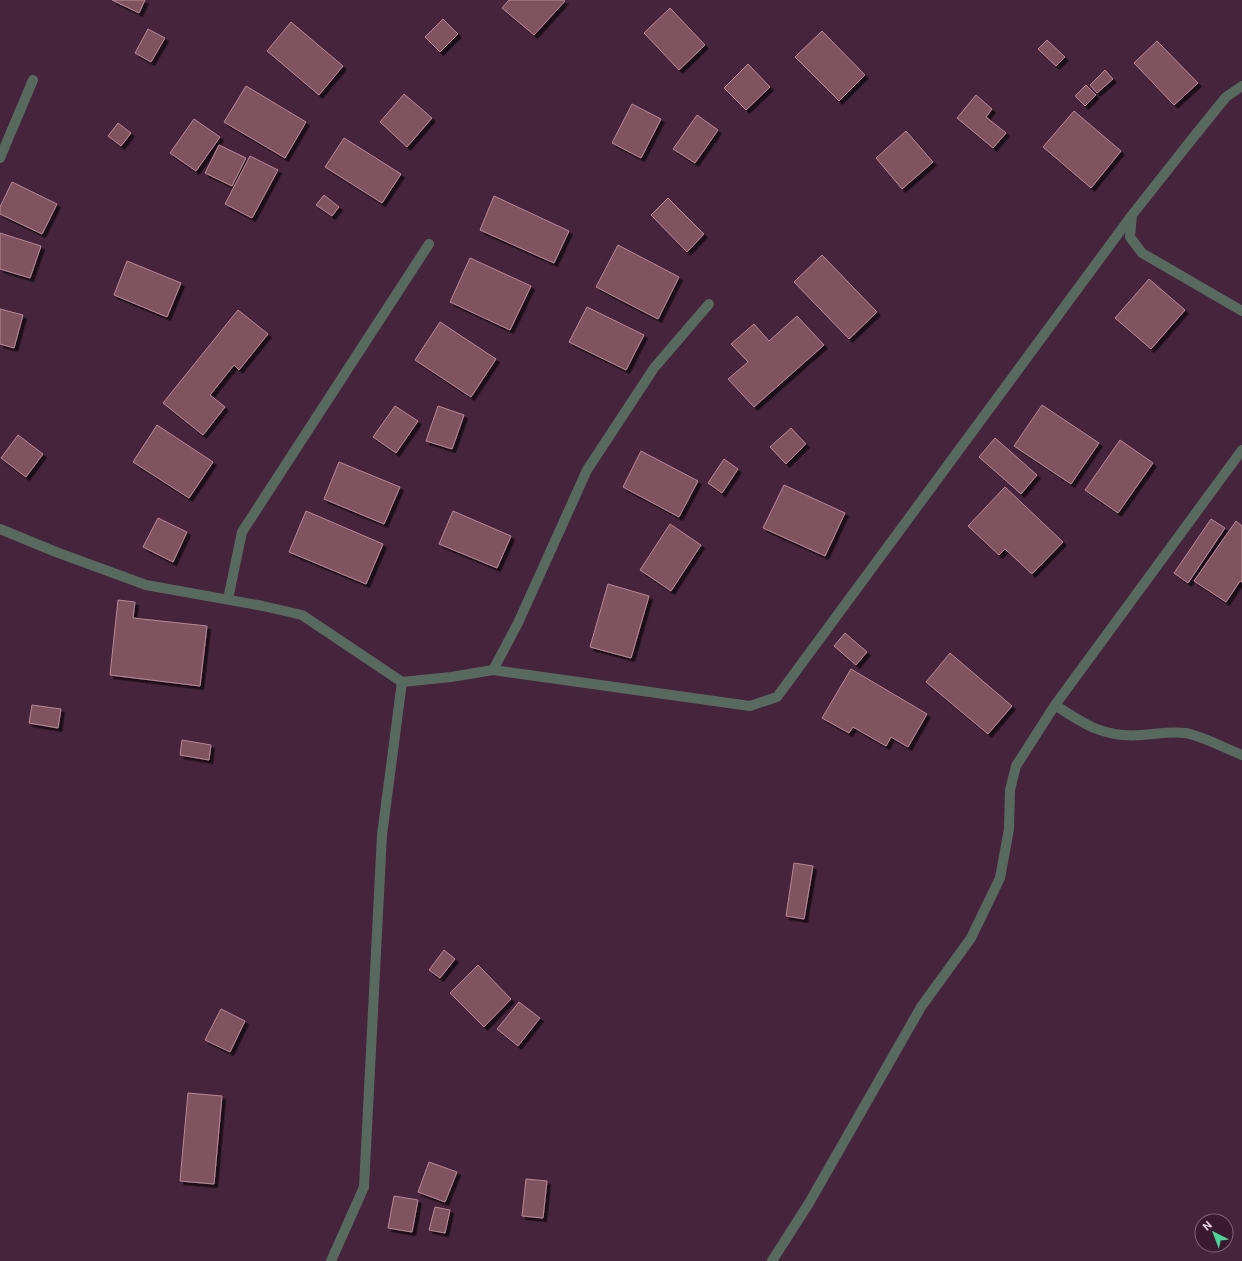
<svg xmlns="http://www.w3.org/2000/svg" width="1242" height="1261" font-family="Roboto,sans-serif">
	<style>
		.building { fill: #7f535f; stroke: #b98996; filter: url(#shadow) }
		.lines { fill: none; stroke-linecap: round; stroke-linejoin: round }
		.minor { stroke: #586a60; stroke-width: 10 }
	</style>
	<defs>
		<filter id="shadow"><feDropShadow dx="3.5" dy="3.5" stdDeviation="0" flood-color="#0009"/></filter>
	</defs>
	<rect width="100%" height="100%" fill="#46243b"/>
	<path class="building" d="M112,0H145L139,13Z
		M509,0H563L565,1L534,35L502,8Z
		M670,8L705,45L679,70L644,33Z
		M443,19L458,34L440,52L425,37Z
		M291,22L343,66L319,95L267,51Z
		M148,29L165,38L151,62L135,53Z
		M822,31L865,75L839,101L795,57Z
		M1047,40L1065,57L1056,66L1038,49Z
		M1157,41L1198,83L1174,105L1134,63Z
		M748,64L770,87L746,110L724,88Z
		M1105,70L1113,79L1097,93L1090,85Z
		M1086,85L1096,95L1085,106L1075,96Z
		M246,86L306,122L285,158L224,122Z
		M404,94L432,118L407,147L380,122Z
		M976,95L992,109L986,117L1006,133L993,148L957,118Z
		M632,104L661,119L641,158L612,143Z
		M1074,111L1121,151L1091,188L1043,147Z
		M697,115L718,130L695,163L673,149Z
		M194,119L220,137L196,171L170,153Z
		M118,123L131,133L121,146L108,136Z
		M906,131L933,162L902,189L876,158Z
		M344,138L401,174L382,203L325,167Z
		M219,145L246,158L232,186L205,173Z
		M250,156L278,170L252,218L225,204Z
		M12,182L57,204L42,234L0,214V207Z
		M324,195L339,207L332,216L316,205Z
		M494,196L569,231L554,263L480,230Z
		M668,198L704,234L687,252L651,215Z
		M0,233L41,246L30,278L0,269Z
		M618,245L679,277L658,319L596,287Z
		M822,255L877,312L849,339L794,282Z
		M470,258L531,286L510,330L450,302Z
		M127,261L181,283L167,317L114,295Z
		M1149,279L1185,310L1151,349L1115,318Z
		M587,307L644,335L626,370L569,342Z
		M0,309L23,315L14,348L0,344Z
		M238,310L268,334L239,370L234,365L210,395L225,407L203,435L163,403Z
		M797,316L824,345L754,407L728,379L748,362L731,344L754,324L769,341Z
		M440,322L496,359L471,397L415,360Z
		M1042,405L1099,443L1071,484L1014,446Z
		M395,406L418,421L396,453L373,437Z
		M438,406L464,415L452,449L426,441Z
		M157,425L213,462L189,498L133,462Z
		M791,428L806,444L786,464L770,447Z
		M18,435L43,454L26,477L1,458Z
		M995,438L1037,475L1021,494L979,457Z
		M1120,440L1153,463L1118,513L1085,490Z
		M641,451L698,481L679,517L623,487Z
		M724,459L738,469L722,493L708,483Z
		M339,462L400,487L384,524L324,499Z
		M784,485L845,513L825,556L763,528Z
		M1005,487L1063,542L1032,574L1005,549L999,555L968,526Z
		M306,511L383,544L366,584L289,552Z
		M453,511L511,536L497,568L439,544Z
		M158,518L187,532L173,562L143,547Z
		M1211,519L1225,528L1188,583L1174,573Z
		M1236,521L1242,526V582L1240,581L1226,602L1194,581Z
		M670,524L701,545L671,591L640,570Z
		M608,584L649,596L631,658L590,647Z
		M118,600L135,602L133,618L207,626L200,686L110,675Z
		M845,633L867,652L856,665L834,646Z
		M950,653L1012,706L988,734L926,682Z
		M851,669L927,714L908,747L891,737L886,746L853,727L849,733L822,718Z
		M32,705L61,709L58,728L29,723Z
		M182,740L211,745L209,760L180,755Z
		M794,863L813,866L804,919L786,916Z
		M444,950L455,959L440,978L429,970Z
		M478,965L511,999L484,1027L450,993Z
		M519,1002L540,1018L518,1046L497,1029Z
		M221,1009L245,1021L230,1052L205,1040Z
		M188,1093L222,1096L214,1184L180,1181Z
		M429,1162L457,1172L445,1202L418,1192Z
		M526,1179L547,1181L543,1218L522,1216Z
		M394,1196L418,1200L412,1232L388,1228Z
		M435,1207L450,1210L445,1233L429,1230Z"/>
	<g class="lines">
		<path class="minor" d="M1242,86L1226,97L1196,134L1132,215L1130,237L1142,253L1242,311
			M0,158L33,80
			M0,529L56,552L146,585L263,606L302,615L402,682L451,677L493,670L750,706L777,697L1132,215
			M228,599L242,532L429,244
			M493,670L518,623L587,470L654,368L709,304
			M1055,705C1085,725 1105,738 1142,735C1157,734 1170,731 1185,733C1200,735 1227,749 1242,755
			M331,1261L364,1187L382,835L402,682
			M772,1261L809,1203L921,1007L971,938L1000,878L1009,829L1010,790L1016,766L1055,705L1242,450"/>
	</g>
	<g transform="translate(1214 1233) rotate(318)"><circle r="19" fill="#3b1a30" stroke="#806376"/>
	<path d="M0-3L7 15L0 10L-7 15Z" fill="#4ed399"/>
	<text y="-6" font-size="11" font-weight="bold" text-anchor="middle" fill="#e8d1df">N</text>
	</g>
</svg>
